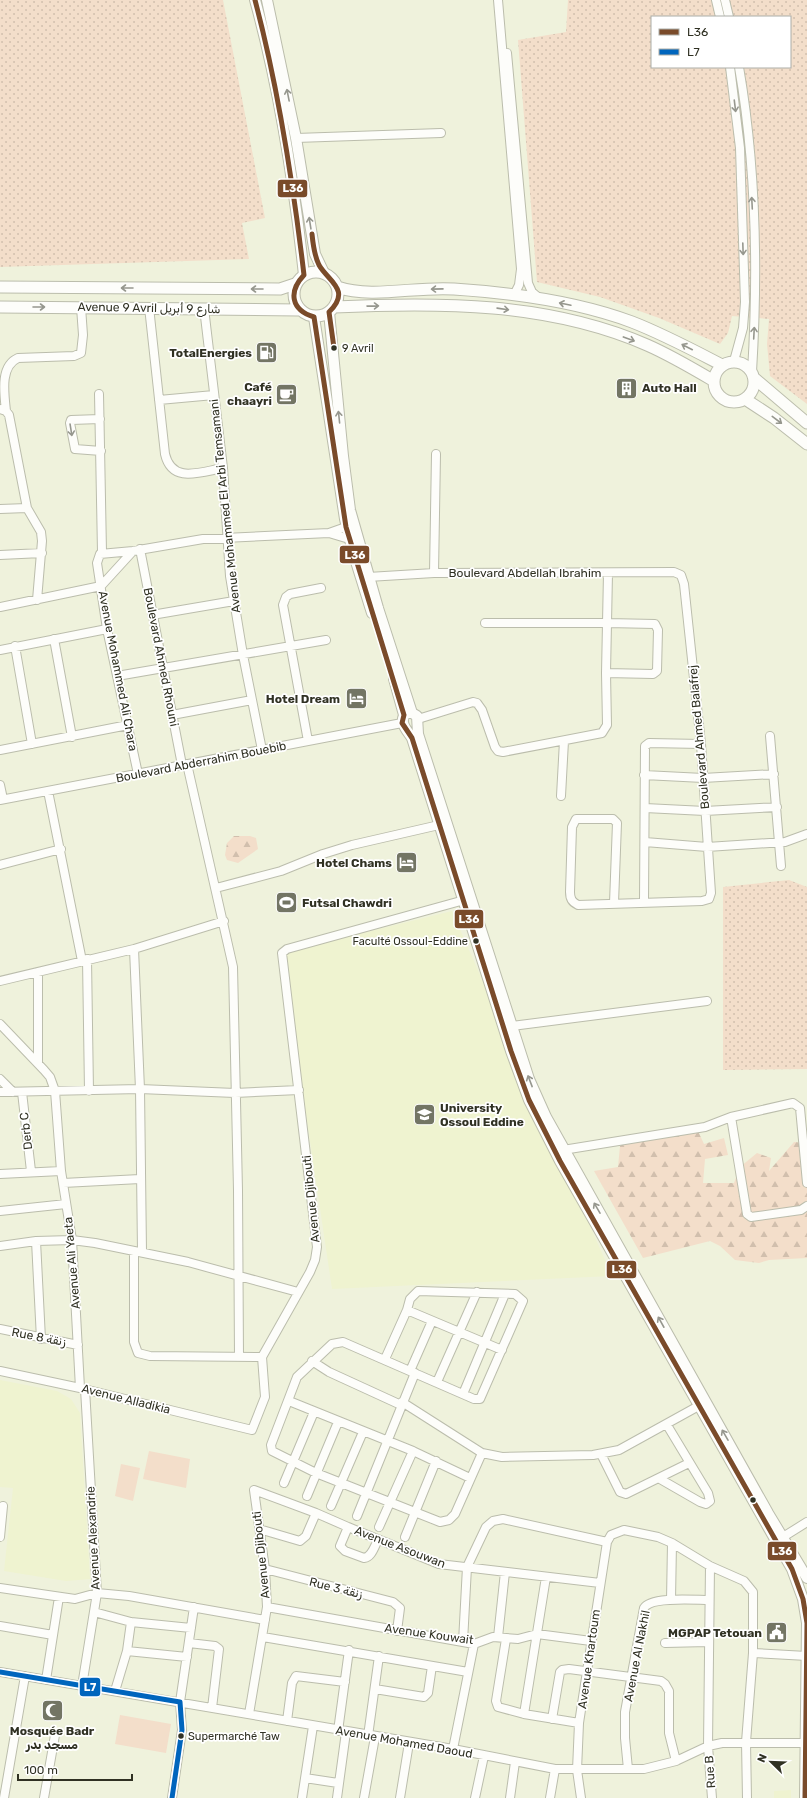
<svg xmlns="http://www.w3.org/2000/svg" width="807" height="1798" font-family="Rubik,'Noto Naskh Arabic',sans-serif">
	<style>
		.built { fill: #eff3d0 }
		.grass { fill: url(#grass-dots); fill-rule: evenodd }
		.forest { fill: url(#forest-firs) }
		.park { fill: #f3deca }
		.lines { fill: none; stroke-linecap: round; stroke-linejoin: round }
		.minor-casing { stroke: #bbbdac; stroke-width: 10 }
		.major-casing { stroke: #bbbdac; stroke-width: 12 }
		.highway-casing { stroke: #bbbdac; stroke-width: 13 }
		.minor { stroke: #fdfdfa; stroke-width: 8 }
		.major { stroke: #fdfdfa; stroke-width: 10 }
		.highway { stroke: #fdfdfa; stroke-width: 11 }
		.bus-1-casing { stroke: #fff; stroke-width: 8 }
		.bus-2-casing { stroke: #fff; stroke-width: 8 }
		.bus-1 { stroke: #7a4b2a; stroke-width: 5 }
		.bus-2 { stroke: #0065bd; stroke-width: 5 }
		.oneway { stroke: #96978e }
		.bus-dot { fill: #303123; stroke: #fff; stroke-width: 1.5 }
		.labels { text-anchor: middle; stroke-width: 3.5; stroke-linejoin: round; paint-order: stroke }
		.bus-label { font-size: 11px; fill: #303123; stroke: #fff; text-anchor: start }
		.street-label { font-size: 12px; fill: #303123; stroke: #fff }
		.poi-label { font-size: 12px; font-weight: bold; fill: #303123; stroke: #fff; text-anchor: end }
		.line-badge { stroke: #fff; stroke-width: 1.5 }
		.badge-label { font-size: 11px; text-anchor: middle; font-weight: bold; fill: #fff }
	</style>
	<defs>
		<pattern id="grass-dots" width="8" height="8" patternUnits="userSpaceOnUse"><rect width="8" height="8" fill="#f3deca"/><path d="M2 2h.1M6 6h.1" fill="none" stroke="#d1bfad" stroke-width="1.8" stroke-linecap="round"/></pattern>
		<pattern id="forest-firs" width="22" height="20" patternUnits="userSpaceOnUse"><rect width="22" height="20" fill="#f3deca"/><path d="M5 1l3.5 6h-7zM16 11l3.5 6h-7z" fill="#d1bfad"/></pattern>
	</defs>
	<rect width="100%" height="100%" fill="#eff2dc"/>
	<path class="built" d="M452,911L612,1276L332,1289L282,953Z
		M0,1380L57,1391L71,1399L80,1413L90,1579L66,1581L4,1571L13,1488L0,1487Z
		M791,1790V1798H774V1791Z"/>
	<path class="grass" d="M0,0H223L265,218L242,223L249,259L0,267Z
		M568,0H807V404L770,376L767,344L769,319L732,316L728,333L720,344L659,318L600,297L537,282L518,40L566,32ZM652,17H790V67H652Z
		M789,880L807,887V1069L723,1070V887Z"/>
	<path class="forest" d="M234,836H250L256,838L258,849L238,863L227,860L225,855L227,843Z
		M697,1129L704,1144L724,1138L728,1155L705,1159L703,1183H734L740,1167L757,1153L771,1158L769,1171L794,1142L807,1143V1258L769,1260L759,1263L735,1260L720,1246L710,1241L643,1258L594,1171L618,1167L620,1146L631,1139Z"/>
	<path class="park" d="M149,1451L190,1459L186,1488L143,1479Z
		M121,1464L140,1468L133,1501L115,1496Z
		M120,1715L171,1724L166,1753L115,1744Z"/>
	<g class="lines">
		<defs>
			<path id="minor" d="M498,0L521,269L519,285L514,295
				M716,0L720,17
				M725,0L729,17
				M507,53L528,283L532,292L539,298
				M730,67L740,148L745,302L743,328L734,361
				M739,67C756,165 758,273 752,372
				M296,138L441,133
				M149,307L165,454C172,484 200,472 223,468
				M204,308L223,468L230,576L243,655L262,750
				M99,394L102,552
				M159,400L214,395
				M0,409L6,411L9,415L27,508L41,532L42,541L37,600
				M6,411C4,392 0,366 18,358L74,356L81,353L83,335L81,307
				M100,419L71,420L70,423L75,449L101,451
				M0,509L27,508
				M329,533L349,539
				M140,549L182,765
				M0,555L42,553
				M434,573L436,454
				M368,577L434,573L674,572L681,575L684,584L701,744L711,893L709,899L702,901L578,905C572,902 570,899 570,892L572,827L576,819H613L617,823L614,903
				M0,607L101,586L133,551
				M152,615L234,601
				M485,623H607L655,624L658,630L657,671L653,674L606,673
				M54,639L72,737
				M15,646L32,744
				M0,650L107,629
				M117,676L326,640
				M172,715L252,700
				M418,719L473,702L477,703L482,710L495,747L498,751L503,752L602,733L607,725L606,673L608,573
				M770,736L781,866
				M308,741L283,605L286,597L290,594L321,588
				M0,750L128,725
				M187,764L233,967L238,1190L239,1357
				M138,774L107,629L97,563L100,554L133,551L203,539L329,533L346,527
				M644,775L703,778L774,774
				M0,785L3,799
				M48,791L82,961
				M561,796L564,741
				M0,800L402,723
				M645,808L705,811L777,807
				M645,842L707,847L785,842L807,834
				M0,865L61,849
				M216,888L281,871L323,854L352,845L439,825
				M644,903L645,746L649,743L701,744
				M134,949L140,1089L142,1252
				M87,959L89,1091
				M38,972V1063
				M0,981L134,949L224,921
				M0,1024L44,1070L50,1077L55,1091L61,1171L72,1240L80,1388
				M512,1026L707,1001
				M0,1079L13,1092
				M0,1092L140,1089L235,1093L299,1090
				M22,1092L31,1171
				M731,1117L747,1214L751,1217L801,1210L807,1206
				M563,1150L705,1127L731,1117L793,1103L800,1108L807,1183
				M0,1174L61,1171
				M63,1183L140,1179
				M0,1211L66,1204
				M36,1241L41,1339
				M0,1246L36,1241L72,1240L95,1243L188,1262L298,1292
				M134,1251V1342L138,1353L150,1356L262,1357
				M407,1310L502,1350
				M0,1329L78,1345
				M385,1359L407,1310L410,1299L418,1291L515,1294L523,1301L480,1399H474L343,1342L332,1344L297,1377L271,1445L272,1451L316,1473L440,1522L449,1520L455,1514L482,1453
				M312,1361L329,1372L401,1405
				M0,1371L80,1388L252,1430L265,1397L262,1357L310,1272L315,1260L317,1247L282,953L287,949L468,899
				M410,1371L432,1321
				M437,1382L477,1292
				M463,1394L505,1294
				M289,1401L413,1451L470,1478
				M402,1402L482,1453L502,1457L593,1455L619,1450L704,1403
				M601,1454L620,1492L626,1494L689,1463
				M660,1479L700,1502L706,1504L710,1501L708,1493L667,1425
				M284,1483L314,1412
				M307,1496L338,1422
				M331,1506L363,1432
				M357,1516L415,1373
				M348,1527L340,1546L345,1551L364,1558C372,1557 374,1547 378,1540
				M379,1527L413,1451
				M259,1529L300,1541L306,1536L316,1513
				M0,1537L3,1506
				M405,1537L436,1461
				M783,1537L807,1522
				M710,1566L708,1746L712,1798
				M265,1569L393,1602L400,1608L397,1631
				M0,1588L75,1599L97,1593L129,1596L265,1620
				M671,1600L672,1543
				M267,1607L474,1644L493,1637L518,1639L537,1634L591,1641
				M94,1612L131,1622L191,1628
				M0,1626L53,1635
				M263,1637L468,1672
				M498,1637L505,1572
				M506,1639L496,1701L498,1707L524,1714L579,1723
				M463,1642L467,1567L486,1527L493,1521L503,1519L607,1542
				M189,1643L215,1646L219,1649L212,1708
				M665,1643L708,1642
				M127,1651L187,1657
				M753,1653L807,1656
				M0,1672L453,1749L555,1769H644L676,1761L708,1746L722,1743H807
				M46,1680L59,1597
				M82,1686L97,1593L85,1389
				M375,1689L424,1697L428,1693L432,1666
				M115,1691L127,1651L131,1622
				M249,1714L267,1607L265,1569L254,1490L316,1513L348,1527L439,1564L600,1583
				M524,1714L546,1577
				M552,1719L560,1672L562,1670L569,1669L661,1681L665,1684L669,1691V1733L676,1761
				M287,1721L292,1683L296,1676L345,1682
				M338,1731L349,1650
				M368,1736L379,1656
				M453,1749L474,1644
				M628,1769L625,1738V1712L644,1608C651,1596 695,1600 709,1600
				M305,1778L338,1783
				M4,1798L25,1676
				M44,1798L55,1735
				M172,1798L182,1730L180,1702L194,1607
				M302,1798L313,1726
				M337,1798L346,1732
				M364,1798L375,1737
				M400,1798L409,1743
				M475,1798L484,1756
				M510,1798L515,1762
				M550,1798L555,1769
				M581,1798L577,1770L579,1723L607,1542L611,1535L624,1530L658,1537L672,1543L710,1566L744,1581L753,1592V1653L746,1742L747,1798"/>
			<path id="major" d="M255,0C280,90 294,183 304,275
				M267,0L296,138L315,254L324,273
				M329,312L343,456L350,510L378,608L412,713
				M314,317L345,519L353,552L372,613
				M394,679L404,715
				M805,1798L807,1623L803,1599L792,1569L560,1161L529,1100L511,1051L412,738C407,730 398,722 406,713H412L417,716L418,734L529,1079L546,1117L768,1513L807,1578"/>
			<path id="highway" d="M294 294a22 22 0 1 1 44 0a22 22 0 1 1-44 0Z
				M0,287L280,289L295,284
				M337,287C373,299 416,286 454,289C514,293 576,301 632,322C663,334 693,350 722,365
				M0,307L299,310
				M334,307C439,302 549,302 647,345C670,355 692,368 714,381
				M714 382a20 20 0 1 1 40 0a20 20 0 1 1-40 0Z
				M754,378L807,423
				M745,399L774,418L807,444"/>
		</defs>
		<use href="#minor" class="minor-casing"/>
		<use href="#major" class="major-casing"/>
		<use href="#highway" class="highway-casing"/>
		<use href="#minor" class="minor"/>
		<use href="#major" class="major"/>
		<use href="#highway" class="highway"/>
		<defs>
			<path id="bus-1" d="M255,0C279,91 293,182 304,275C288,292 291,310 314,317L346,527L404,715L402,723L412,738L511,1051L529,1100L560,1161L792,1569L803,1599L807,1623L805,1798
				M312,234C313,244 314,255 319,265C328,281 352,290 329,312L334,348"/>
			<path id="bus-2" d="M0,1672L180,1702
				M172,1798L182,1730L180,1702"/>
		</defs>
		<use href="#bus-1" class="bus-1-casing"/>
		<use href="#bus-2" class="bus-2-casing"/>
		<use href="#bus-1" class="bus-1"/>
		<use href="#bus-2" class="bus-2"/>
	</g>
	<defs><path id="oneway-shaft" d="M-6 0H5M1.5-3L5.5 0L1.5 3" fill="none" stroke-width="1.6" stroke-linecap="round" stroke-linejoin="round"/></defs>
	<g class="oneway">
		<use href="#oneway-shaft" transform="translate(288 95) rotate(-101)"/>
		<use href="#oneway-shaft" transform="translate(735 106) rotate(83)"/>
		<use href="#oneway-shaft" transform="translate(752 203) rotate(-93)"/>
		<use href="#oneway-shaft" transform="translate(310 223) rotate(-99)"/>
		<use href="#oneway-shaft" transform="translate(743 249) rotate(88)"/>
		<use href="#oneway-shaft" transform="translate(127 288) rotate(-180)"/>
		<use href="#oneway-shaft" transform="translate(257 289) rotate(-180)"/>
		<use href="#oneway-shaft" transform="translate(437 289) rotate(179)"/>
		<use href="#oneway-shaft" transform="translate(565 304) rotate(-168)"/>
		<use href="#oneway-shaft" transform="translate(373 306) rotate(-1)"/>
		<use href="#oneway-shaft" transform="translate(39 307)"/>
		<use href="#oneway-shaft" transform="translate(503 309) rotate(8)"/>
		<use href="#oneway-shaft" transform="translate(754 333) rotate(-87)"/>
		<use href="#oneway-shaft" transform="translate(629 339) rotate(20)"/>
		<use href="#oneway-shaft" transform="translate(687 347) rotate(-153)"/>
		<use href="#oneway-shaft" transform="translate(339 417) rotate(-96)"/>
		<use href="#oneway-shaft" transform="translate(777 420) rotate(37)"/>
		<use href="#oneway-shaft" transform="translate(71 430) rotate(81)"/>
		<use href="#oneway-shaft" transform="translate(530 1081) rotate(-111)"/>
		<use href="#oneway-shaft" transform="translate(597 1208) rotate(-120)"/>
		<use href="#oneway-shaft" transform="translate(661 1322) rotate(-119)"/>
		<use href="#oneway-shaft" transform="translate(725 1435) rotate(-120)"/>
	</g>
	<defs>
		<symbol id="fuel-square" viewBox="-11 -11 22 22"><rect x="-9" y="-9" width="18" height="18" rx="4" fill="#737564" stroke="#fff"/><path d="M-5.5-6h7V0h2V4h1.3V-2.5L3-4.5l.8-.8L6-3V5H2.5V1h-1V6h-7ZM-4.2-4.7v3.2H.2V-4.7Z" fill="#fff"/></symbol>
		<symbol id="building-square" viewBox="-11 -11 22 22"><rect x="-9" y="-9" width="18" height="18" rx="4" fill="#737564" stroke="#fff"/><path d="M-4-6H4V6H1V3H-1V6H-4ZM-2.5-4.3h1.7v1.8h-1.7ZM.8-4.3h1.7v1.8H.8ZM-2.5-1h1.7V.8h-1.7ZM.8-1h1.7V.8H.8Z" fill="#fff"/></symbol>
		<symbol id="cafe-square" viewBox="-11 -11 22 22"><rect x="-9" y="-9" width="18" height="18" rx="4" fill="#737564" stroke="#fff"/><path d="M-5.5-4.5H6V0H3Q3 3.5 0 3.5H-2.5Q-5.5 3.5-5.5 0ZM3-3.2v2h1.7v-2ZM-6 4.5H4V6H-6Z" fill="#fff"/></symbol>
		<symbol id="hotel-square" viewBox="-11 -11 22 22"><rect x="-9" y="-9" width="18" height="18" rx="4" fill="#737564" stroke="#fff"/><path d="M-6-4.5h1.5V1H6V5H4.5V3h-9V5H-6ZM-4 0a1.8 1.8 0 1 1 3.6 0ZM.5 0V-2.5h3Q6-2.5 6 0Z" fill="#fff"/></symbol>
		<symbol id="stadium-square" viewBox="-11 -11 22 22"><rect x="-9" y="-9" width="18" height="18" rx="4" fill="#737564" stroke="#fff"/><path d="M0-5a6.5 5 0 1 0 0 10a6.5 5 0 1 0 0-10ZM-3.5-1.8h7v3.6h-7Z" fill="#fff"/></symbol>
		<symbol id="university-square" viewBox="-11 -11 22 22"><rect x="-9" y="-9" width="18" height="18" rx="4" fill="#737564" stroke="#fff"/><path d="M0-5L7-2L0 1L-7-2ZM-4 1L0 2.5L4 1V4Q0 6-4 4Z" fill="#fff"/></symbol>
		<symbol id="civic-square" viewBox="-11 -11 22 22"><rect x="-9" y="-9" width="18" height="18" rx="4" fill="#737564" stroke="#fff"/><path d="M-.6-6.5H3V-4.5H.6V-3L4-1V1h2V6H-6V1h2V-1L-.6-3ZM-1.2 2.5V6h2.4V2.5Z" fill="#fff"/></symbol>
		<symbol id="mosque-square" viewBox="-11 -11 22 22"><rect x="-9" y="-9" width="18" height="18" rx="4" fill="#737564" stroke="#fff"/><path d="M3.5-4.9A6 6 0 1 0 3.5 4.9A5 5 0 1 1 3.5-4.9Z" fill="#fff"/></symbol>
	</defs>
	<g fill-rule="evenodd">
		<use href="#fuel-square" x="254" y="340" width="25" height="25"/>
		<use href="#building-square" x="614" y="376" width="25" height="25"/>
		<use href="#cafe-square" x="274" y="382" width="25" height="25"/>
		<use href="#hotel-square" x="344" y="686" width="25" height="25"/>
		<use href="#hotel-square" x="394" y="850" width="25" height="25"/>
		<use href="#stadium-square" x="274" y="890" width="25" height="25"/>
		<use href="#university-square" x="412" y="1102" width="25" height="25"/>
		<use href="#civic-square" x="764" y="1620" width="25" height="25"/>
		<use href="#mosque-square" x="40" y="1698" width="25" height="25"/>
	</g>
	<g class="bus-dot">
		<circle cx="334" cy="348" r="3.5"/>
		<circle cx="476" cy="941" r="3.5"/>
		<circle cx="753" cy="1500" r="3.5"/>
		<circle cx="181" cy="1736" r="3.5"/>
	</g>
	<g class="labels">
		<g class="bus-label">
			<text x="342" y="352">9 Avril</text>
			<text x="468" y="945" text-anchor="end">Faculté Ossoul-Eddine</text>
			<text x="188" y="1740">Supermarché Taw</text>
		</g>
		<g class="street-label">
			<text transform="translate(149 308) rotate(1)" y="4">Avenue 9 Avril شارع 9 أبريل</text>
			<text transform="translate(225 506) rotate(-96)" y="4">Avenue Mohammed El Arbi Temsamani</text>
			<text x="525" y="577">Boulevard Abdellah Ibrahim</text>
			<text transform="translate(161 657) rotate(79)" y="4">Boulevard Ahmed Rhouni</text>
			<text transform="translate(118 671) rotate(79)" y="4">Avenue Mohammed Ali Chara</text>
			<text transform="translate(699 737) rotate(-95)" y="4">Boulevard Ahmed Balafrej</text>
			<text transform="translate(201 762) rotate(-11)" y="4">Boulevard Abderrahim Bouebib</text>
			<text transform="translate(26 1131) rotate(-97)" y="4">Derb C</text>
			<text transform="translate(311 1199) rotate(-96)" y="4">Avenue Djibouti</text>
			<text transform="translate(72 1263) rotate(-95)" y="4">Avenue Ali Yaeta</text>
			<text transform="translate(39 1337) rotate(11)" y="4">Rue 8 زنقة</text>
			<text transform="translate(126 1399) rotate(14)" y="4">Avenue Alladikia</text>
			<text transform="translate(93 1538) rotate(-93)" y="4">Avenue Alexandrie</text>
			<text transform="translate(400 1547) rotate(21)" y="4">Avenue Asouwan</text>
			<text transform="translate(261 1555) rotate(-96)" y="4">Avenue Djibouti</text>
			<text transform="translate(336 1588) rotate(14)" y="4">Rue 3 زنقة</text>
			<text transform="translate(429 1634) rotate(8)" y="4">Avenue Kouwait</text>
			<text transform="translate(637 1656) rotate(-79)" y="4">Avenue Al Nakhil</text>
			<text transform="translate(589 1659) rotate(-82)" y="4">Avenue Khartoum</text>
			<text transform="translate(404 1742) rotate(10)" y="4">Avenue Mohamed Daoud</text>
			<text transform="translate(710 1772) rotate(-94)" y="4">Rue B</text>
		</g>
		<g class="poi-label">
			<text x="252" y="357">TotalEnergies</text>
			<text x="272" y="391">Café<tspan x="272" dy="14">chaayri</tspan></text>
			<text x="642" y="392" text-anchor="start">Auto Hall</text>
			<text x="340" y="703">Hotel Dream</text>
			<text x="392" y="867">Hotel Chams</text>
			<text x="302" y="907" text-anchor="start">Futsal Chawdri</text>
			<text x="440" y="1112" text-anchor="start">University<tspan x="440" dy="14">Ossoul Eddine</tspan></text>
			<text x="762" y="1637">MGPAP Tetouan</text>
			<text x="52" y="1735" text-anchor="middle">Mosquée Badr<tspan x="52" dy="14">مسجد بدر</tspan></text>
		</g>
	</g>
	<g class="line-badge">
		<rect x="277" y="179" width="31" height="19" rx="4" fill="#7a4b2a"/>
		<rect x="339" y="545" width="31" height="19" rx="4" fill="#7a4b2a"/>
		<rect x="454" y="909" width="30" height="20" rx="4" fill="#7a4b2a"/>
		<rect x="606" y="1260" width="31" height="19" rx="4" fill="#7a4b2a"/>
		<rect x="767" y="1541" width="30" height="20" rx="4" fill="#7a4b2a"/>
		<rect x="79" y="1677" width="22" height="20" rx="4" fill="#0065bd"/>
	</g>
	<g class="badge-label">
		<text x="293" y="192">L36</text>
		<text x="355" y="559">L36</text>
		<text x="469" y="923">L36</text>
		<text x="622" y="1273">L36</text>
		<text x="782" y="1555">L36</text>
		<text x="90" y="1691">L7</text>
	</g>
	<rect x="651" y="16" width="140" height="52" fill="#ffffff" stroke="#acada7"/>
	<rect x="659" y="29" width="20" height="6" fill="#7a4b2a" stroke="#acada7"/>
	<text x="687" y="36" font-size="12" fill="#303123">L36</text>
	<rect x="659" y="49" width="20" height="6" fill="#0065bd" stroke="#acada7"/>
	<text x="687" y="56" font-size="12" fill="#303123">L7</text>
	<g transform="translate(771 1762) rotate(293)" stroke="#ffffff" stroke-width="3" paint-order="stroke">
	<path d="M0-3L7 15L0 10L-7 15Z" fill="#303123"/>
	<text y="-6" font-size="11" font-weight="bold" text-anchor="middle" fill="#303123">N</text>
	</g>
	<path d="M18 1774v6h114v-6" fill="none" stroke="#303123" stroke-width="2"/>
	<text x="24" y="1774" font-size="12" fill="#303123" stroke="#ffffff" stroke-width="3" paint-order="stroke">100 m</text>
</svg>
